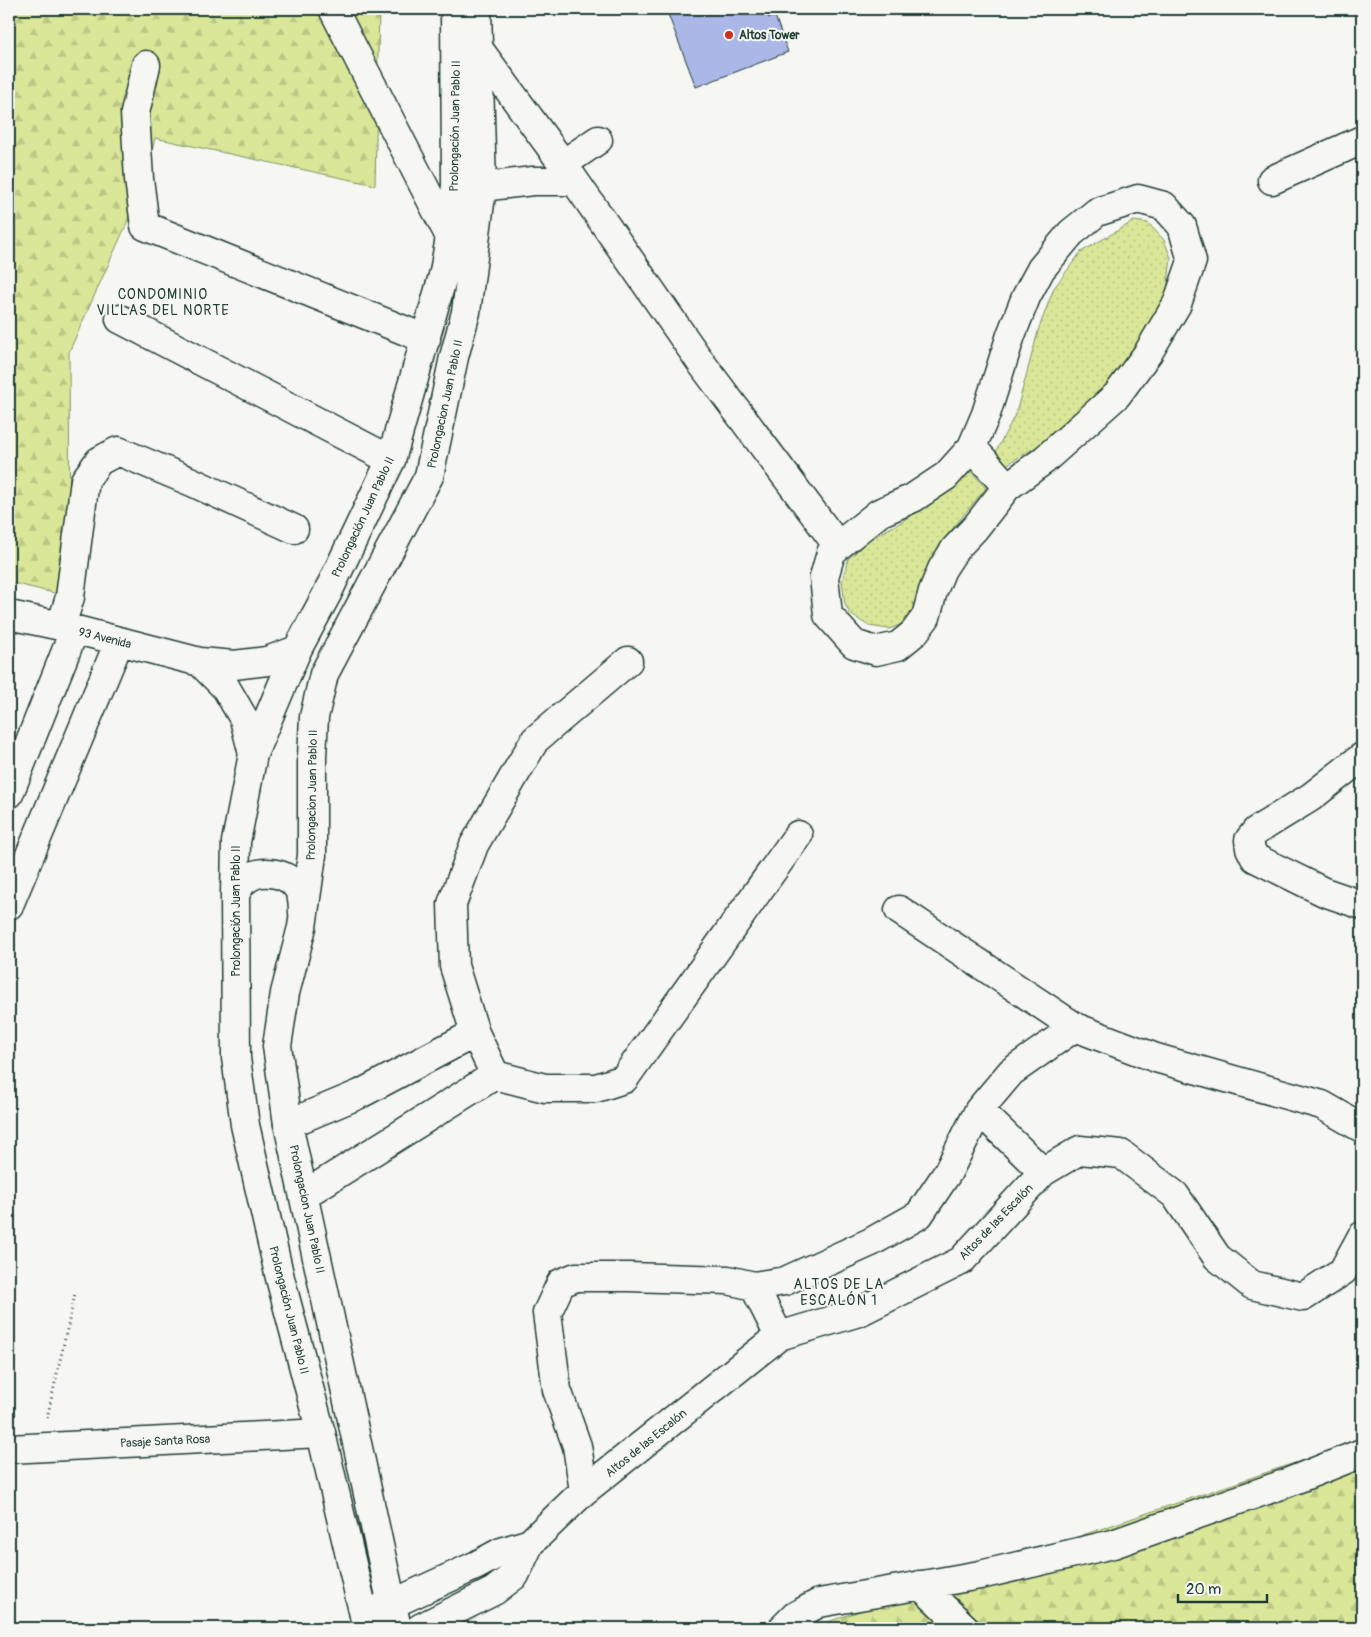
<svg xmlns="http://www.w3.org/2000/svg" width="1371" height="1637" font-family="Pangolin,sans-serif">
	<style>
		.green { fill: url(#green-dots); stroke: #7c9266 }
		.forest { fill: url(#forest-firs); stroke: #7c9266 }
		.building { fill: #aab7e7; stroke: #1f3d34 }
		.lines { fill: none; stroke-linecap: round; stroke-linejoin: round }
		.minor-casing { stroke: #1f3d34; stroke-width: 31 }
		.major-casing { stroke: #1f3d34; stroke-width: 31 }
		.path { stroke: #1f3d34; stroke-width: 3; stroke-dasharray: 1 4; stroke-linecap: butt }
		.minor { stroke: #f6f6f2; stroke-width: 28 }
		.major { stroke: #f6f6f2; stroke-width: 28 }
		.poi-dot { fill: #c8321e; stroke: #f6f6f2; stroke-width: 2 }
		.labels { text-anchor: middle; stroke-width: 4; stroke-linejoin: round; paint-order: stroke }
		.poi-label { font-size: 12px; font-weight: bold; fill: #1f3d34; stroke: #f6f6f2; text-anchor: start }
		.street-label { font-size: 12px; fill: #1f3d34; stroke: #f6f6f2 }
		.neighbourhood-label { font-size: 14px; letter-spacing: 1px; fill: #1f3d34; stroke: #f6f6f2 }
	</style>
	<defs>
		<pattern id="green-dots" width="8" height="8" patternUnits="userSpaceOnUse" patternTransform="scale(1.25)"><rect width="8" height="8" fill="#dae799"/><path d="M2 2h.1M6 6h.1" fill="none" stroke="#bbc784" stroke-width="1.8" stroke-linecap="round"/></pattern>
		<pattern id="forest-firs" width="22" height="20" patternUnits="userSpaceOnUse" patternTransform="scale(1.25)"><rect width="22" height="20" fill="#dae799"/><path d="M5 1l3.5 6h-7zM16 11l3.5 6h-7z" fill="#bbc784"/></pattern>
	</defs>
	<rect width="100%" height="100%" fill="#f6f6f2"/>
	<filter id="ink" filterUnits="userSpaceOnUse"><feTurbulence type="fractalNoise" baseFrequency=".02" numOctaves="2"/><feDisplacementMap in="SourceGraphic" scale="10" xChannelSelector="R" yChannelSelector="G"/><feConvolveMatrix kernelMatrix="1 2 1 2 8 2 1 2 1" color-interpolation-filters="sRGB"/></filter>
	<g filter="url(#ink)">
		<path class="green" d="M1134,221L1148,223L1164,240L1171,258L1167,291L1149,331L1124,370L1066,429L1006,465L995,453L1016,413L1039,328L1054,288L1081,252Z
			M971,471L986,488L944,539L932,559L911,613L900,625L889,629L869,626L850,614L845,604L842,581L848,559L870,539L901,522L950,488Z"/>
		<path class="forest" d="M9,9H379L375,185L155,138L144,185L69,352L70,597L9,582Z
			M1362,1440V1628H810Z"/>
		<path class="building" d="M666,9H765L769,18L775,16L788,52L696,87Z"/>
		<g class="lines">
			<defs>
				<path id="minor" d="M333,9L450,237
					M478,48L563,164L702,364L838,546
					M146,65L135,113L139,179L145,226L426,339
					M563,164L598,140
					M1272,180L1362,140
					M482,187L533,181H573
					M1138,199L1164,206L1182,226L1192,261L1177,304L1148,353L1117,395L1043,461L1007,487L975,528L955,549L942,569L933,591L926,617L914,633L898,646L876,651L854,644L828,615L824,577L831,553L838,546L879,513L913,498L946,476L972,447L986,414L1011,335L1026,297L1041,269L1071,233L1097,212Z
					M120,319L391,460
					M972,447L1007,487
					M9,615L61,626L200,662L234,665L267,661L297,650
					M61,626L70,597L85,480L99,461L118,451L192,482L294,529
					M200,662L226,688L244,719L253,754
					M1362,757L1311,797L1256,831L1249,840L1250,848L1255,858L1324,892L1362,905
					M9,794L74,631
					M9,905L119,642
					M899,910L1075,1027L1156,1058L1322,1105L1362,1128
					M495,1075L475,1033L454,966L452,904L474,845L535,740L628,661
					M979,1110L1043,1172
					M288,1124L360,1094L475,1033
					M304,1195L495,1075L545,1088H596L624,1079L798,835
					M754,1286L779,1336
					M9,1449L321,1433
					M584,1491L577,1446L557,1390L547,1313L561,1283L576,1277H628L728,1280L754,1286L785,1281L871,1242L919,1215L948,1172L979,1110L1011,1072L1075,1027
					M920,1585L965,1628
					M364,1614L392,1604L477,1565L501,1552L530,1543
					M420,1628L494,1591L515,1575L530,1543L584,1491L779,1336L859,1312L961,1261L1043,1172L1080,1150L1121,1154L1175,1195L1217,1257L1252,1285L1303,1297L1343,1271L1362,1236
					M783,1628L795,1616L819,1603L980,1575L1113,1544L1284,1484L1362,1453"/>
				<path id="major" d="M235,894C238,890 240,884 244,881C260,867 289,872 299,890C303,897 303,906 303,913
					M367,1628L321,1433L280,1278L245,1125L236,1058L235,894L236,842L253,754L297,650L327,594L391,460L444,272L450,237L456,185L455,9
					M397,1628L288,1124L277,1046L285,993L302,927L312,855V757L314,717L324,674L429,476L454,357L466,312L482,187L477,9"/>
			</defs>
			<use href="#minor" class="minor-casing"/>
			<use href="#major" class="major-casing"/>
			<path class="path" d="M47,1418L75,1294"/>
			<use href="#minor" class="minor"/>
			<use href="#major" class="major"/>
		</g>
	</g>
	<circle class="poi-dot" cx="729" cy="35" r="5"/>
	<g class="labels">
		<g class="poi-label">
			<text x="739" y="39">Altos Tower</text>
		</g>
		<g class="street-label">
			<text transform="translate(455 126) rotate(-89)" y="4">Prolongación Juan Pablo II</text>
			<text transform="translate(445 404) rotate(-78)" y="4">Prolongacion Juan Pablo II</text>
			<text transform="translate(363 517) rotate(-65)" y="4">Prolongación Juan Pablo II</text>
			<text transform="translate(105 638) rotate(14)" y="4">93 Avenida</text>
			<text transform="translate(312 795) rotate(-89)" y="4">Prolongacion Juan Pablo II</text>
			<text transform="translate(236 911) rotate(-90)" y="4">Prolongación Juan Pablo II</text>
			<text transform="translate(307 1209) rotate(78)" y="4">Prolongacion Juan Pablo II</text>
			<text transform="translate(996 1222) rotate(-46)" y="4">Altos de las Escalón</text>
			<text transform="translate(289 1310) rotate(76)" y="4">Prolongación Juan Pablo II</text>
			<text transform="translate(165 1441) rotate(-3)" y="4">Pasaje Santa Rosa</text>
			<text transform="translate(646 1443) rotate(-39)" y="4">Altos de las Escalón</text>
		</g>
		<g class="neighbourhood-label">
			<text x="163" y="299">CONDOMINIO<tspan x="163" dy="16">VILLAS DEL NORTE</tspan></text>
			<text x="839" y="1289">ALTOS DE LA<tspan x="839" dy="16">ESCALÓN 1</tspan></text>
		</g>
	</g>
	<rect width="1371" height="1637" fill="none" stroke="#f6f6f2" stroke-width="30"/>
	<rect x="15" y="15" width="1341" height="1607" fill="none" stroke="#1f3d34" stroke-width="2" filter="url(#ink)"/>
	<path d="M1178 1594v8h89v-8" fill="none" stroke="#1f3d34" stroke-width="2.5"/>
	<text x="1186" y="1594" font-size="15" fill="#1f3d34" stroke="#f6f6f2" stroke-width="4" paint-order="stroke">20 m</text>
</svg>
